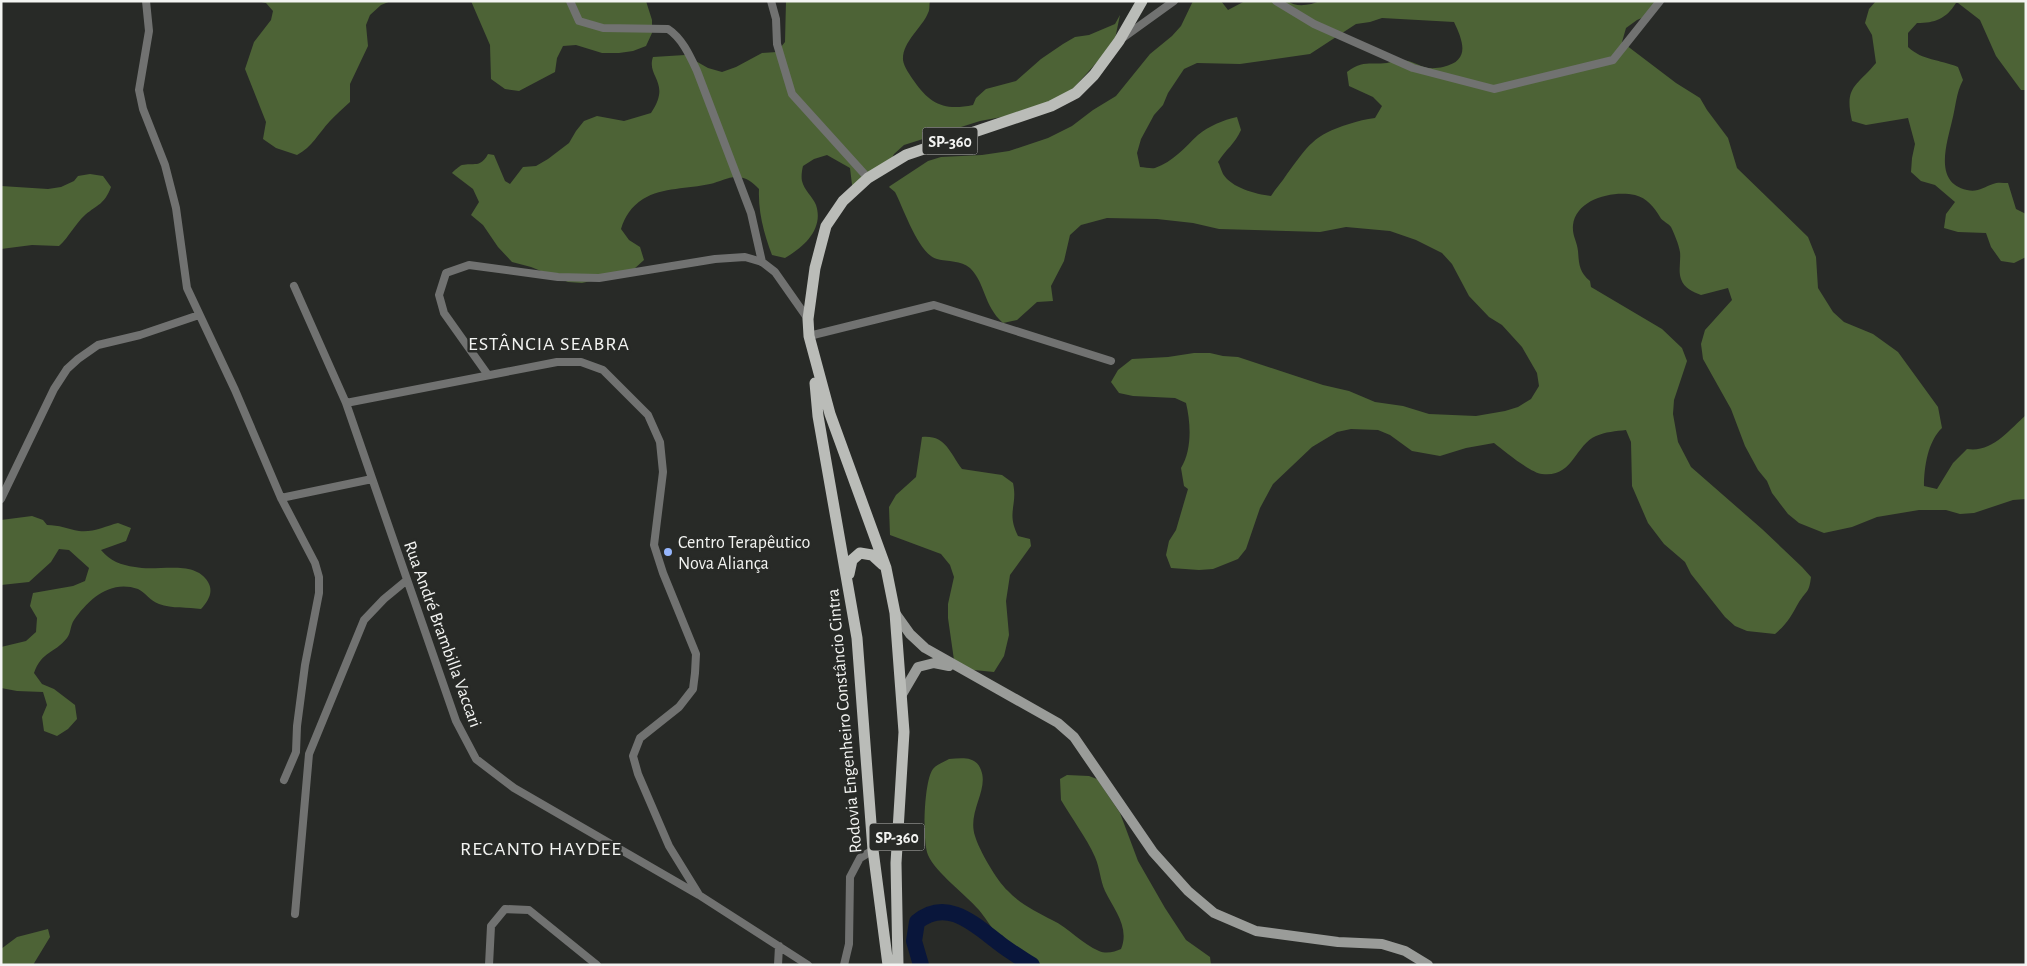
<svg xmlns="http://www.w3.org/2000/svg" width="2027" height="966" font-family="'Alegreya Sans',sans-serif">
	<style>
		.forest { fill: #4d6336; fill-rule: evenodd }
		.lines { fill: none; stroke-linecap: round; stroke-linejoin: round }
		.river { stroke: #09163b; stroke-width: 16 }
		.street { stroke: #717271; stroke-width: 8 }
		.secondary { stroke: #9a9c99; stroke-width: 10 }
		.primary { stroke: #babcb8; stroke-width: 11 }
		.poi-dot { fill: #96b6fd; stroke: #282a27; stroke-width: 2 }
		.labels { text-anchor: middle; stroke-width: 5; stroke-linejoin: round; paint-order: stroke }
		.shield { fill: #282a27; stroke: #b6b7b5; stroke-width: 1 }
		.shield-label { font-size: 16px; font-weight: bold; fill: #f3f4f2 }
		.poi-label { font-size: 18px; fill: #f3f4f2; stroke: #282a27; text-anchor: start }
		.street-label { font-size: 18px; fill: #f3f4f2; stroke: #282a27 }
		.quarter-label { font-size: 20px; letter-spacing: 1px; fill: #f3f4f2; stroke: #282a27 }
	</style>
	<rect width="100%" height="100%" fill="#282a27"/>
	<path class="forest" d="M257,1H391L381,5L370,15L366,25L368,46L350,84V102C343,108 336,115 330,121C318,134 312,147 297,155L276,148L263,139L266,122L245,69L254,42L271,20L273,11L266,3Z
		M471,1H646L652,20V33L646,46L633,51L619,53H602L576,45L563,46L557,58L555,72L519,91L505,89L491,79L490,45Z
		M786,1H930C929,5 930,10 928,13C922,28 902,42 903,60C904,67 910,75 914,81C930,104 944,111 973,105L976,98L986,89L1016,81L1041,59L1063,44L1075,37L1089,35L1115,24L1120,15L1115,39L1107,51L1069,93L1057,100L1007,116L980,121L904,145L894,154L888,166L853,193L850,168L827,155L814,159L803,166C802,170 801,177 802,181C804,190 813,197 816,205C824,229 804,247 785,258L772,255C764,234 758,212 759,189C752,182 747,177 736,177C728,177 719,182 710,184C688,189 663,187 643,199C631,207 625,216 621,229L629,240L640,247L644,260L634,269L595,280L582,283L568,282L531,267L512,262L498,247L483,225L471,215L479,202L473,189L452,173C454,171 459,166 462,165C473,162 480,169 488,154L494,155L505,181L510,184L523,167L536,166L548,159L569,143L576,131L584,121L597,116L624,121L651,113C672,82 646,77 653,57L685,55L708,68L722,72L736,67L762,53L777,52L785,42Z
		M1193,1H1221L1228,10L1245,1H1288C1296,8 1311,5 1320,1H1656L1649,15L1637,20L1626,28L1622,42L1676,83L1700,98L1707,110L1728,138L1737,168L1808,237L1816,257L1818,288L1833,312L1844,322L1873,334L1898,352L1938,407L1942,428C1928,441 1924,467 1924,486L1937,489L1953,463L1967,449C1992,453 2009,430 2026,415V499L2013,500L1974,513L1960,514L1946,510H1919L1877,517L1852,527L1824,533L1799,523L1788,514L1772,493L1767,481L1758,470L1745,446L1731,409L1703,359L1701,344L1705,330L1732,300L1728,288L1701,295C1693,292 1684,288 1681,279C1678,271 1681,261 1680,252C1679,245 1674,233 1671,227C1668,223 1662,221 1660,217C1654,207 1647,198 1635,195C1613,190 1576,199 1573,225C1572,236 1577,241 1578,251C1579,264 1579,272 1590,281L1591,287L1662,329L1682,348L1687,361L1674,400L1673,414L1678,442L1691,467L1762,529L1802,567L1811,577C1809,593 1807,590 1799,602C1791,616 1788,623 1775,634L1747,631L1735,626L1725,617L1691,574L1685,562L1664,544L1648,523L1632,486L1631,442L1626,430C1616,431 1605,432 1596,436C1575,445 1573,478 1542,474C1531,473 1504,451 1494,443L1466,448L1440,456L1412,451L1390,435L1378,430L1351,429L1337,432L1312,447L1273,484L1260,508L1246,549L1238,559L1213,569L1199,570L1171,568L1166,555L1169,541L1176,530L1188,489L1184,486L1181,468C1192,450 1191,424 1186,403L1175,398L1133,396L1119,393L1111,382L1118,370L1132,359L1168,357L1194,353H1210L1223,356L1238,357L1323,385L1349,391L1375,402L1403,406L1429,414L1476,416L1505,411L1518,407L1531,399L1539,386L1537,373L1522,347L1502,325L1489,317L1469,296L1452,264L1442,253L1416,240L1390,231L1346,227L1320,232L1219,229L1193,223L1157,219L1107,218L1081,225L1070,235L1064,261L1051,286L1053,301L1037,302L1017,320L1003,323C983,305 986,284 970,268C961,260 948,262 937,259C919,255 903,207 895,192L889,187L890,186L928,161L941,157L982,155L1009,151L1048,138L1072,126L1093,110L1116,96L1150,54L1172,36L1181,26ZM1382,18L1454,22C1463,41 1471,61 1443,67C1438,68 1430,69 1424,67C1416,64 1411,61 1402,60C1397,60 1392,62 1387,63C1369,65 1363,60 1347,72L1349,86L1373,97L1382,106L1375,118C1366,119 1358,121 1349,124C1313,135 1308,146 1287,174C1282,182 1276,188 1271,196C1255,194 1232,188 1223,174C1221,170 1220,165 1218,162C1226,149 1235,144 1241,130L1237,117C1223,120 1209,126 1198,135C1185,147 1173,162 1155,168C1151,169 1145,167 1140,167L1137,153L1141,139L1154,115L1163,105L1168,93L1184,69L1197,63L1240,64L1310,54L1356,24L1370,22Z
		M1876,1H2026V90H2021L1996,56L1980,20L1958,3H1956C1946,19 1935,23 1917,23L1908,33V47C1923,61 1939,59 1958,67L1963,80C1956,93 1956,106 1952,121C1947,143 1933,183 1967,190C1977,193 1984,187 1993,184C1997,182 2003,183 2008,183L2016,209L2026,214V257L2014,263L2001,261L1991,247L1986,233L1958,232L1944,228L1946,214L1955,202L1935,185L1921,181L1911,172L1912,158L1915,144L1908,118L1866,125L1852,121C1844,86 1856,87 1876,63L1872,35L1865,23L1869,9Z
		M90,174L103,176L111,187C104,205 98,204 85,215C75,224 69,237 59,246L32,245L1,249V186L48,189L61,187L74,181L78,176Z
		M922,437C946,435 949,452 962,469L1002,475L1013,483C1018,506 1006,512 1018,536L1030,539L1031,546L1010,575L1006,601L1009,635L1004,656L994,672L964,669L954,660L948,618V604L954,577L950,565L941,554L890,535L889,507L896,495L916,477Z
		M32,516L43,520L47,525C59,525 68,529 79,531C92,533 106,526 118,523L131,528L126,541L101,550C110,561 121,565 135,567C157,572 195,559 208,582C214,592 208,601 201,609C188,607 172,609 159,604C150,601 145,592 138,589C110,579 88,600 74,620C70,626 71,633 67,638C54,654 42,651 34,673L42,684L54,689L75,705L77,719L68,729L57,736L44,731L42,717L47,705L43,692L17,691L1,688V647L26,641L36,632L37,618L30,606L33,593L73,586L85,581L89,568L69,550L59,549L51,562L29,582L1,585V520Z
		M949,759C963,758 976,756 981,770C989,790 967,812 975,836C979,850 997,881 1008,891C1020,904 1037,912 1052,920C1069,928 1082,944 1099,951C1106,954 1115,952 1121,949C1130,927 1114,910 1105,891C1100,880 1100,868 1095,857C1086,837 1072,819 1061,800L1060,779L1067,775L1089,776L1097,779L1120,813L1138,861L1165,908L1186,940L1210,957L1211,965H1041C1029,961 1015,951 1005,943C995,934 988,921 979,910C965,894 936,873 928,855C922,841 924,780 933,769C937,764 944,762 949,759Z
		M48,929L50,937L33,965H1V949L17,937Z"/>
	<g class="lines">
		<path class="river" d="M921,965L914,941L917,922C947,897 975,925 999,943C1009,951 1021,958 1032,965"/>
		<path class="street" d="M146,1L149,31L139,90L143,109L165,165L176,208L187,288L235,390L281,498L315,563L319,577V593L305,665L297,726L296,752L284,780
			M570,1L579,21L603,28L668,29C682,38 690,56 697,71L751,213L762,262
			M771,1L776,19L777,44L792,94L868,178
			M1276,1L1314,24L1413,68L1494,89L1613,60L1660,1
			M1124,37L1174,1
			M294,286L346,403L456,721L476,759L514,788L699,895L808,965
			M809,336L934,305L1111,361
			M488,375L444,313L439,295L446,273L469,265L558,277L599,278L715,259L745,257L762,262L775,272L808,319
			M346,403L557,362H581L603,370L648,415L660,442L663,472L654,545L663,573L696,654L695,673L693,689L679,707L640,738L633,756L638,774L669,846L698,893
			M281,498L372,479
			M1,499L54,389L67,369L78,359L98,345L140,335L199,315
			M295,914L309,754L364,620L384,599L407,580
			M489,965L491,926L505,909L529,910L597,965
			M778,965L779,946
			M844,965L849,944L850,877L860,858L873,850"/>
		<path class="secondary" d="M895,613L910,634L925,648L1058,723L1074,737L1153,852L1188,891L1214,913L1256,931L1338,942L1382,944L1405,951L1428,965
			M901,696L918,667L934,663L949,666"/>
		<path class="primary" d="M815,383L818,416L857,638L873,850L888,965
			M849,574L852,560L860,553L872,555L883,565
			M898,965L896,863L904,732L895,613L886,568L830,414L809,336L808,319L815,268L826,226L843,201L868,178L906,155L1051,106L1076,93L1094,75L1119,41L1142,1"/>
	</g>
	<circle class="poi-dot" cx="668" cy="552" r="5"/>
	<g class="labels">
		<g class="shield">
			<rect x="922.5" y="127.5" width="55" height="27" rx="4"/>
			<rect x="869.5" y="823.5" width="55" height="27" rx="4"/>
		</g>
		<g class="shield-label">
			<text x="950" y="147">SP-360</text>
			<text x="897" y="843">SP-360</text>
		</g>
		<g class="poi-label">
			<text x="678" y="548">Centro Terapêutico<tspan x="678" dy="21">Nova Aliança</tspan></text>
		</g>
		<g class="street-label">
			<text transform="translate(443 634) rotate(70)" y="6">Rua André Brambilla Vaccari</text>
			<text transform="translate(844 721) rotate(-95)" y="6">Rodovia Engenheiro Constâncio Cintra</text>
		</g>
		<g class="quarter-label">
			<text x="549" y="350">ESTÂNCIA SEABRA</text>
			<text x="541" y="855">RECANTO HAYDEE</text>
		</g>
	</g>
	<rect width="2027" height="966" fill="none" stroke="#f3f4f2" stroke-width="5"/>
</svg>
